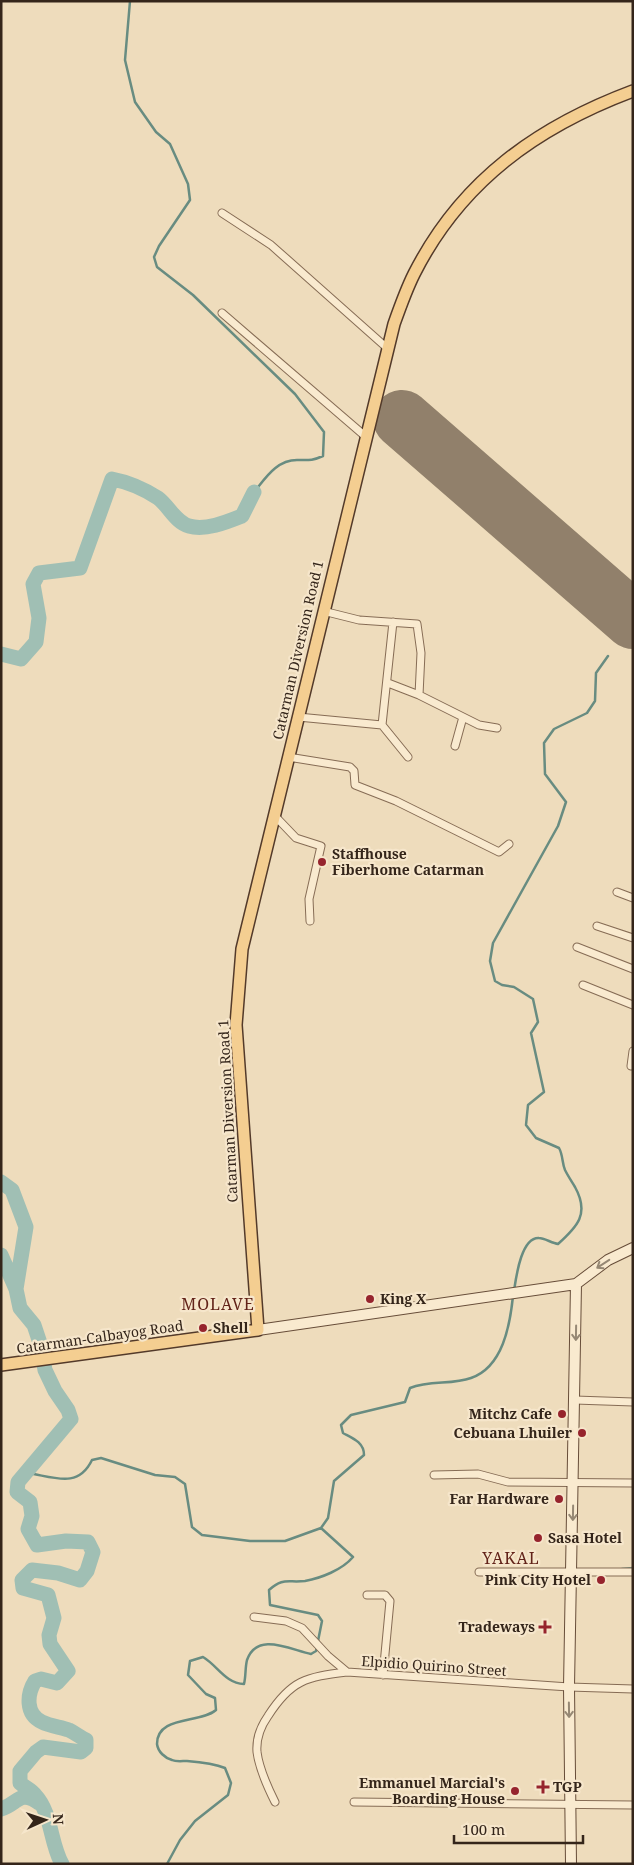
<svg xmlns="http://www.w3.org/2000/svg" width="634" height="1865" font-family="'Noto Serif',serif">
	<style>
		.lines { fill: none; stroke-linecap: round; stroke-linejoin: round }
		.stream { stroke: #688c81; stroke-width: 2.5 }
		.river { stroke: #a0bfb4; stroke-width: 15 }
		.runway { stroke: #91806b; stroke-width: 58 }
		.minor-casing { stroke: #866c55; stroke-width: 9 }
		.secondary-casing { stroke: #674d39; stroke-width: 12 }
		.primary-casing { stroke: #533a2a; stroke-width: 14 }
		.minor { stroke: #f9eacf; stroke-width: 7 }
		.secondary { stroke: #f9eacf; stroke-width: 10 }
		.primary { stroke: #f4ce91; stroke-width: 11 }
		.oneway { stroke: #968874 }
		.poi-dot { fill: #96242d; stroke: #f6e6cb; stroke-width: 2 }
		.labels { text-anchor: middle; stroke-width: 4.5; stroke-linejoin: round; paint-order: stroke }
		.street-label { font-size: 14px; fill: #34251a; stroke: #f6e6cb }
		.poi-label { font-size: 14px; font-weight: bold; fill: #34251a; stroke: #f6e6cb; text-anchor: end }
		.quarter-label { font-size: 16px; letter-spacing: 1px; fill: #622319; stroke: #f6e6cb }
	</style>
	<rect width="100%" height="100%" fill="#eedcbc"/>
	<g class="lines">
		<path class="stream" d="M130,1L125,60L135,102L156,132L170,144L188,184L190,200L159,246L154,257L157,267L193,295L295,394L324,432L323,456C312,461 308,460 297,460C276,460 265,479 254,492
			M514,1291C516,1278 521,1237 539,1238C544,1238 552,1243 558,1244C577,1227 590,1214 575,1187C572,1182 568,1176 565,1170C562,1163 563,1155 559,1148L536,1138L526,1125L528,1105L544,1092L531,1033L538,1022L533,999L514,987L502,985L495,981L490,961L493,943L558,826L566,802L545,774L544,743L554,729L587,713L595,701L596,673L608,656
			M28,1473C54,1477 78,1489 92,1460L101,1458L155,1475L175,1477L185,1484L192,1527L202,1535L250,1541H285L321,1528L328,1518L334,1481L364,1455C364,1442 352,1438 343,1433L341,1425L351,1415L405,1402L410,1388C430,1380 452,1385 471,1378C503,1367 510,1325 513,1296
			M622,1569L633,1568
			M167,1864L180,1840L195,1821L228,1795L231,1783L225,1768C213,1763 200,1762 187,1761C182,1761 176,1762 172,1760C165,1758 158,1752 157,1744C157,1715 200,1724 216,1710L215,1698L206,1694L188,1675L190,1661L203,1657C218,1666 225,1683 244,1684C246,1676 245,1668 247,1660C257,1631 291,1650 311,1654L316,1651L322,1621L318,1615L270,1605L269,1590C283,1577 288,1583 305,1581C321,1578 342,1570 353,1557L321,1528"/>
		<path class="river" d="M1,654L21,659L36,642L39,618L33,584L39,573L80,568L112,479C128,482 144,489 158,498C169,506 175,522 189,526C205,531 227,522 242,516L254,492
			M1,1182L12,1190L26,1227L16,1289
			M1,1255L16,1289L20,1308L34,1325L41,1346L45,1370L55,1391L68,1410L71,1419L18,1482L17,1492L30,1502L32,1516L28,1529L37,1545L66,1541L88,1542L93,1552L87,1571L80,1580L58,1573L32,1570L22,1580L23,1588L48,1595L54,1618L49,1635L50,1644L68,1671L57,1683L41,1679L35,1681C27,1694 25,1714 42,1722C50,1726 60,1727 69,1730C75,1733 80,1737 86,1740V1748L81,1752L43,1747L36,1752L20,1771V1783C24,1787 32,1790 35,1795C52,1813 50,1843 62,1864
			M1,1809C18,1804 19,1789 39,1803"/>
		<path class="runway" d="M402,419L633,620"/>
		<defs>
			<path id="minor" d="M222,213L271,245L387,348
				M222,313L365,436
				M323,611L359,620L417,624L421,653L419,695L479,725L497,728
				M393,622L382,725L408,757
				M388,683L419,695
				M298,717L382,725
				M455,746L463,717
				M288,757L350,767L354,771L355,785L396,801L499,852L509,844
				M274,815L296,838L321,846L309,899L310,921
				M617,892L633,898
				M597,926L633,938
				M577,947L633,969
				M583,985L633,1005
				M633,1051L631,1066H633
				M575,1400L633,1402
				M434,1475L478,1474L508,1482L633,1483
				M479,1572H633
				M367,1595H385L390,1601L383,1675
				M254,1617L286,1621L302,1628L328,1656L347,1672L569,1687L633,1689
				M275,1802C268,1788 259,1768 257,1752C256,1739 261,1726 268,1716C291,1680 306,1677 347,1672
				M354,1802L633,1805"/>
			<path id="secondary" d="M258,1330L576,1284L608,1260L633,1248
				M571,1864L569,1687L576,1284"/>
			<path id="primary" d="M1,1365L258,1330L236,1025L242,949L394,324C400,307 406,290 414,274C461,181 537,127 633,91"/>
		</defs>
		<use href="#minor" class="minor-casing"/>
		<use href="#secondary" class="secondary-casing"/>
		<use href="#primary" class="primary-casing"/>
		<use href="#minor" class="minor"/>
		<use href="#secondary" class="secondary"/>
		<use href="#primary" class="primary"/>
	</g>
	<defs><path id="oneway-shaft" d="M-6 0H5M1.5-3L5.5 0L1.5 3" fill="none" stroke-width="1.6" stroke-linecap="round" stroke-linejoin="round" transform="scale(1.25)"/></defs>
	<g class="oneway">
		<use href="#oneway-shaft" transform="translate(603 1264) rotate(147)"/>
		<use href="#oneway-shaft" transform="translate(576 1333) rotate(91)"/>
		<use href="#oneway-shaft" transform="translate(573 1513) rotate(91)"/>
		<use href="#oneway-shaft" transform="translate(569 1710) rotate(89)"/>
	</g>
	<g class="poi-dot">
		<circle cx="322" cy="862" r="5"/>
		<circle cx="370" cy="1299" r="5"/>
		<circle cx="203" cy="1328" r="5"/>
		<circle cx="562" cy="1414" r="5"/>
		<circle cx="582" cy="1433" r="5"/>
		<circle cx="559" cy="1499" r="5"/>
		<circle cx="538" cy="1538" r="5"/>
		<circle cx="601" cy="1580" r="5"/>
		<path d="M542.5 1619.5h5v5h5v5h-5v5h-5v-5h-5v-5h5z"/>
		<path d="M540.5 1779.5h5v5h5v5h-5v5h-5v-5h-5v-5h5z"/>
		<circle cx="515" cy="1791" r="5"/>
	</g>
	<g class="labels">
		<g class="street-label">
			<text transform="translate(298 650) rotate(-77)" y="5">Catarman Diversion Road 1</text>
			<text transform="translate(228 1111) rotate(-93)" y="5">Catarman Diversion Road 1</text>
			<text transform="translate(100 1337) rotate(-8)" y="5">Catarman-Calbayog Road</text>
			<text transform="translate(434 1666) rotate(4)" y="5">Elpidio Quirino Street</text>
		</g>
		<g class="poi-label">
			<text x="332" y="859" text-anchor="start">Staffhouse<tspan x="332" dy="16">Fiberhome Catarman</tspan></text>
			<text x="380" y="1304" text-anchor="start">King X</text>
			<text x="213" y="1333" text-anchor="start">Shell</text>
			<text x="552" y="1419">Mitchz Cafe</text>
			<text x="572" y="1438">Cebuana Lhuiler</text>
			<text x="549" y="1504">Far Hardware</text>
			<text x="548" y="1543" text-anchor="start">Sasa Hotel</text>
			<text x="591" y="1585">Pink City Hotel</text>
			<text x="535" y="1632">Tradeways</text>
			<text x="505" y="1788">Emmanuel Marcial's<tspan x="505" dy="16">Boarding House</tspan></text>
			<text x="553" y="1792" text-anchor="start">TGP</text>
		</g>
		<g class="quarter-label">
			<text x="218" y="1310">MOLAVE</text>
			<text x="511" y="1564">YAKAL</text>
		</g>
	</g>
	<rect width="634" height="1865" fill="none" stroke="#34251a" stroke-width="5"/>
	<g transform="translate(45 1820) rotate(87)" stroke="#f6e6cb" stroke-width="4" paint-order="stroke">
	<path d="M0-4L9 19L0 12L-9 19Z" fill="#34251a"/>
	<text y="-8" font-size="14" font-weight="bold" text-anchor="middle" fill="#34251a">N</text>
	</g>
	<path d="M454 1835v8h129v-8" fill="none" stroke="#34251a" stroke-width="2.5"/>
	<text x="462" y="1835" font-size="15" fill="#34251a" stroke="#f6e6cb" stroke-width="4" paint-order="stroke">100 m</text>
</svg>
